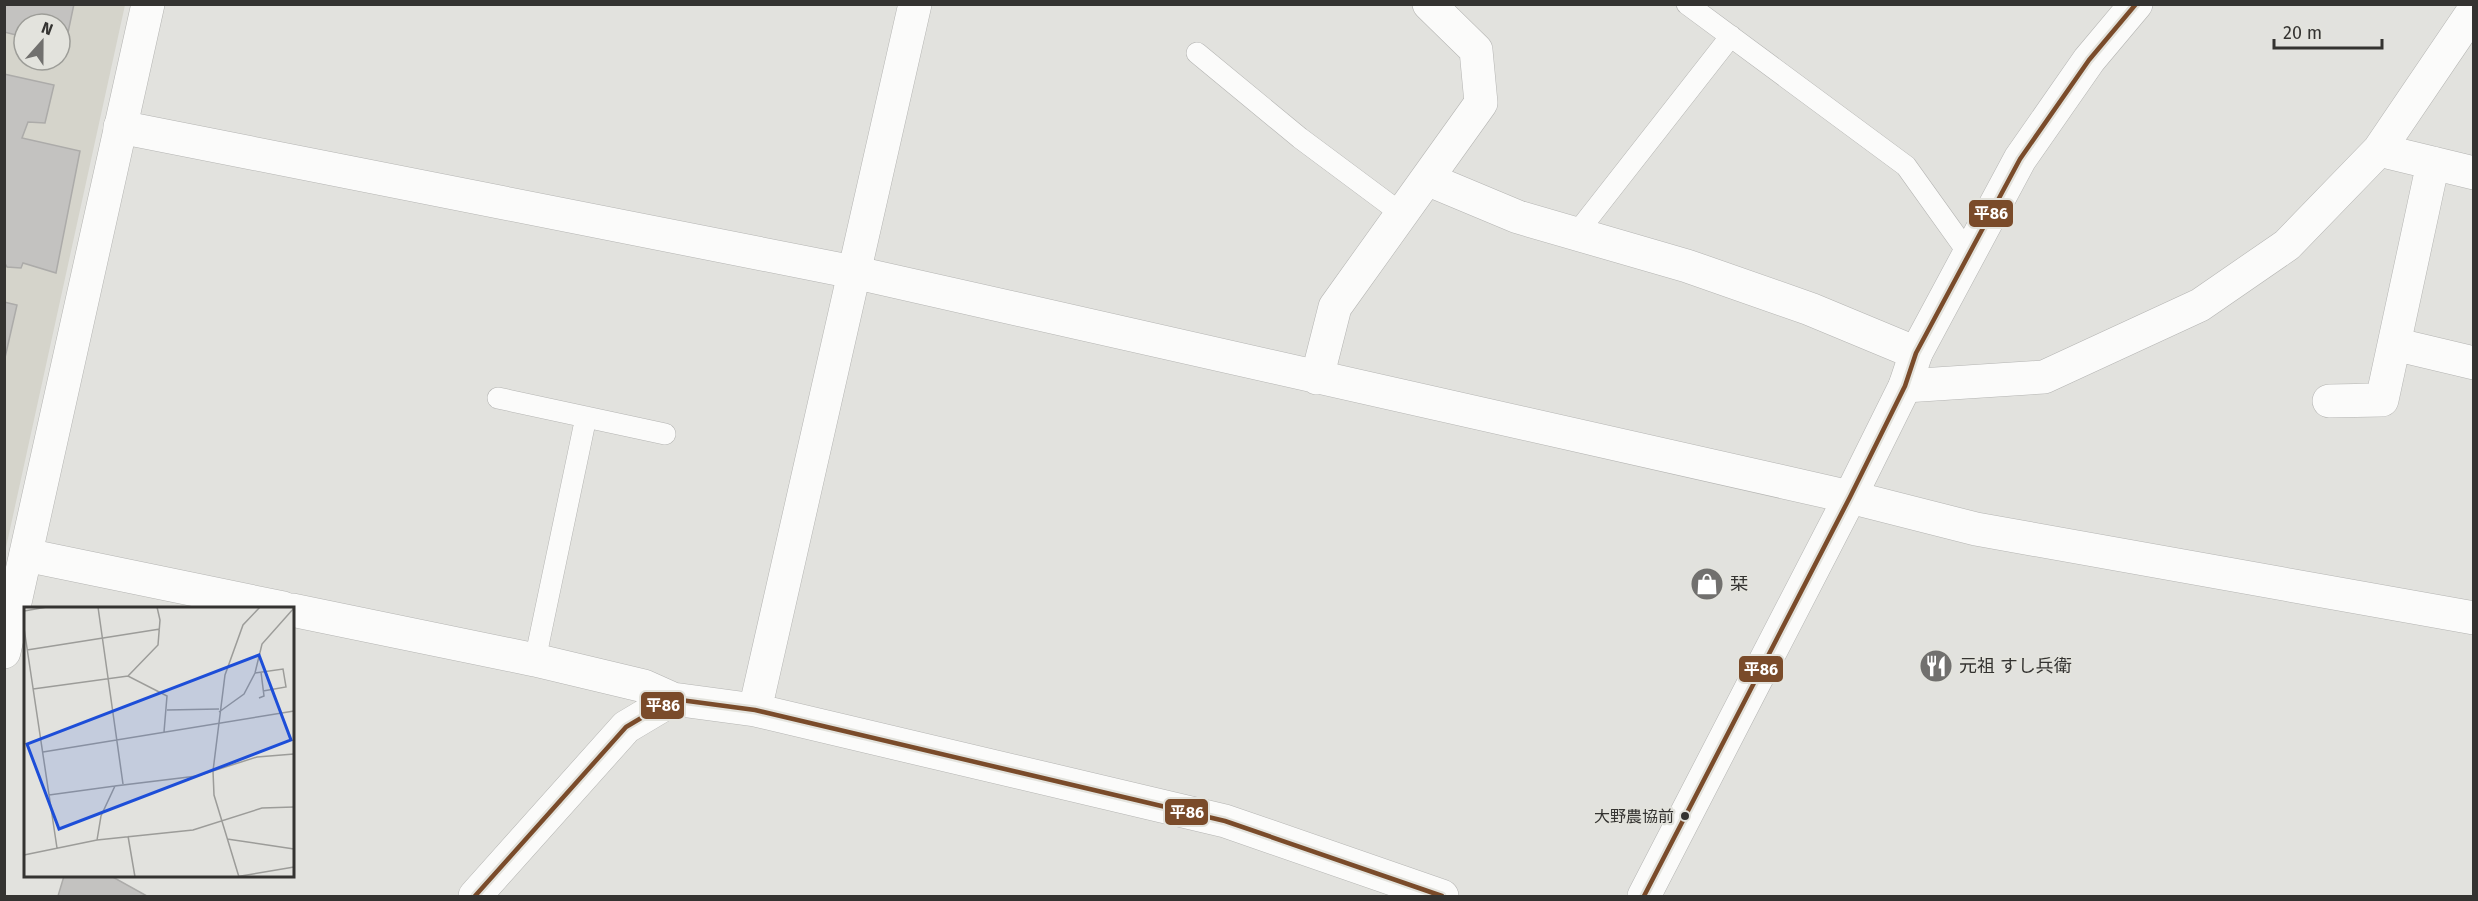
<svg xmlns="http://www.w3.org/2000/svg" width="2478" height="901" font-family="'Fira Sans','Noto Sans JP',sans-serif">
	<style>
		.built { fill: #d5d4cb; fill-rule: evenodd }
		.building { fill: #c3c2c0; stroke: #acaba9; stroke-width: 1.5 }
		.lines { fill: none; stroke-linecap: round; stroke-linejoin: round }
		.lane-casing { stroke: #b4b4b2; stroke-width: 22 }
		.street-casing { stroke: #b4b4b2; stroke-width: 34 }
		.secondary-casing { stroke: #b4b4b2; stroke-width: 34 }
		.lane { stroke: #fbfbfa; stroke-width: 21 }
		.street { stroke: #fbfbfa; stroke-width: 33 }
		.secondary { stroke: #fbfbfa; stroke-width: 33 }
		.bus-1-casing { stroke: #e3e3dd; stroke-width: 9 }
		.bus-1 { stroke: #7a4b2a; stroke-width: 4.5 }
		.bus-dot { fill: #343331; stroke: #e3e3dd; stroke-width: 2 }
		.labels { text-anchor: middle; stroke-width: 4.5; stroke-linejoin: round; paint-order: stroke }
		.bus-label { font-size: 16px; fill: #343331; stroke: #e3e3dd; text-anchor: end }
		.poi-label { font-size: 18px; fill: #343331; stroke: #e3e3dd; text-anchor: start }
		.inset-road { fill: none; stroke: #9c9c99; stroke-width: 1.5 }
		.view { fill: #1d4ed8; fill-opacity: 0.15; stroke: #1d4ed8; stroke-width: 3 }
		.inset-edge { fill: none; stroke: #343331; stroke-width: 3 }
		.line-badge { stroke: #e3e3dd; stroke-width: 2 }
		.badge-label { font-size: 16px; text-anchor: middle; font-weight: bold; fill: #fff }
	</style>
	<rect width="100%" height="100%" fill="#e2e2de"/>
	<path class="built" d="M5,5H125L5,552ZM24,24H60V60H24Z"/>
	<path class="building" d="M4,4H74L65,47L60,45V24H24V37L4,32Z
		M4,74L54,85L45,123L28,122L22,138L80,151L56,273L23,263L21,268L7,267L4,262Z
		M4,302L17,305L4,362Z
		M64,876H111L147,896H58Z"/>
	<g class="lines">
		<defs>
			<path id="lane" d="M1687,4L1906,166L1969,254
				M1197,53L1300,138L1402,214
				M1576,234L1731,36
				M498,398L665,434
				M535,660L586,417"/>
			<path id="street" d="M120,127L853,272L1850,497L1976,529L2474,618
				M2379,150L2474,173
				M1427,179L1518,217L1687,266L1810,309L1916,353
				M2394,344L2474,363
				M1317,378L1335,307L1481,103L1476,50L1429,4
				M1905,386L2044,377L2200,305L2287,245L2379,150L2474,10
				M2329,401L2382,400L2433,163
				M26,555L283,608
				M292,610L535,660L644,686L673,699
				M755,710L915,4
				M475,896L626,727L673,699L755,710L1225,821L1442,896"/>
			<path id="secondary" d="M4,652L148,4
				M1644,896L1850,497L1905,386L1916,353L2020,159L2089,60L2136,4"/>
		</defs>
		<use href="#lane" class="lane-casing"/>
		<use href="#street" class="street-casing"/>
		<use href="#secondary" class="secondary-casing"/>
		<use href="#lane" class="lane"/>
		<use href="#street" class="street"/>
		<use href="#secondary" class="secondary"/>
		<defs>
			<path id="bus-1" d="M475,896L626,727L673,699L755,710L1225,821L1442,896
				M1644,896L1850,497L1905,386L1916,353L2020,159L2089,60L2136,4"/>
		</defs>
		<use href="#bus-1" class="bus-1-casing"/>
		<use href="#bus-1" class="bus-1"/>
	</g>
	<defs>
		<symbol id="shop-disc" viewBox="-11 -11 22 22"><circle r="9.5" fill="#71706e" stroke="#e3e3dd"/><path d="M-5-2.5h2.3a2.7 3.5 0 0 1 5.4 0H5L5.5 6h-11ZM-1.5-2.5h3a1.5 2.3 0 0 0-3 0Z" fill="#fff"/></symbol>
		<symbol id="restaurant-disc" viewBox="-11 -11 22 22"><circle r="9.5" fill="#71706e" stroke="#e3e3dd"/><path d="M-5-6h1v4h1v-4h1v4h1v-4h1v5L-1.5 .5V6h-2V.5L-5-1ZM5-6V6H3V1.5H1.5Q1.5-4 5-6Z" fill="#fff"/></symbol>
	</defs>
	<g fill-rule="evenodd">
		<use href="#shop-disc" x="1688" y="565" width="38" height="38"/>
		<use href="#restaurant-disc" x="1917" y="647" width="38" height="38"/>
	</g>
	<circle class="bus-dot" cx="1685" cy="816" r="5"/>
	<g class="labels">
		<g class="bus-label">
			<text x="1674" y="822">大野農協前</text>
		</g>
		<g class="poi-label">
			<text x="1730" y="590">栞</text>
			<text x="1959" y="672">元祖 すし兵衛</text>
		</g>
	</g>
	<g transform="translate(24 607)">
		<rect width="270" height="270" fill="#e2e2de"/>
		<path class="inset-road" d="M74,0L99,177M0,4L23,0M0,21L33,241M3,43L136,22M231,66L259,62L262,80L239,84M104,69L134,38L136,13L133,0M9,82L104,69L143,89L140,125M235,91L240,89L237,65M143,103L195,102M195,105L220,87L231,66L238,37L270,1M19,145L270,104M25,188L91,179M104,229L111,270M203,232L270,242M73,233L77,209L91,179L173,169L233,150L270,147M0,248L73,233L169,223L238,201L270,200M211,270L270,260M215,270L190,188L189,164L201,68L219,18L236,0"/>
		<path class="view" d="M235,48L267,133L35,222L3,137Z"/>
		<rect width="270" height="270" class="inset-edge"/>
	</g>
	<g class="line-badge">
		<rect x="1968" y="199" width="46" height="29" rx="6" fill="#7a4b2a"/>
		<rect x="1738" y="655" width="46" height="28" rx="6" fill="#7a4b2a"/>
		<rect x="640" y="691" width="45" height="29" rx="6" fill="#7a4b2a"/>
		<rect x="1164" y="798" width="45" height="28" rx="6" fill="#7a4b2a"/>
	</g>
	<g class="badge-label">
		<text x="1991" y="219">平86</text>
		<text x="1761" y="675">平86</text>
		<text x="663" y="711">平86</text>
		<text x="1187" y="818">平86</text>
	</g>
	<rect width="2478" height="901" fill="none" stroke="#343331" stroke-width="12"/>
	<g transform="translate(42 42) rotate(21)"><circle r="28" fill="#e3e3dd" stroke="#9d9d98" stroke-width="1.5"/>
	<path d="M0-4.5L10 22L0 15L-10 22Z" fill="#71706e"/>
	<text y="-9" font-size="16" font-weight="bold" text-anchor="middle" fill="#343331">N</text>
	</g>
	<path d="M2274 39v9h108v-9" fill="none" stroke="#343331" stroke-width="3"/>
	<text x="2283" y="39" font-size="18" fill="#343331" stroke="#e3e3dd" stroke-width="4.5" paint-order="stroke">20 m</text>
</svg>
